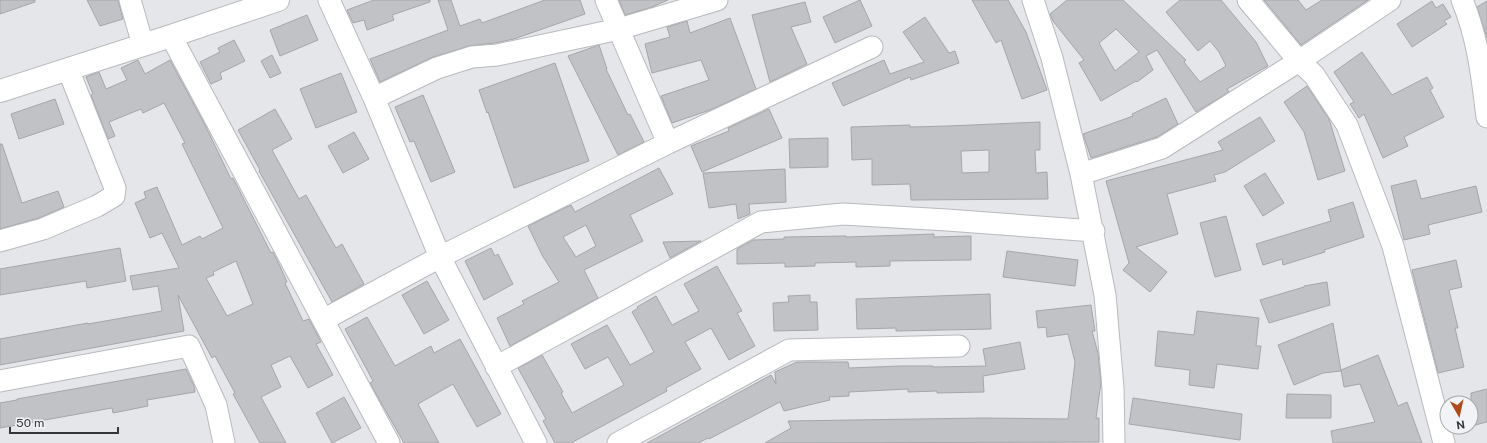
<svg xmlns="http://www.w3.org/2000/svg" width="1487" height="443" font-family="'Public Sans',sans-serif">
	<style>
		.building { fill: #c0c2c5; stroke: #a4a6a9; fill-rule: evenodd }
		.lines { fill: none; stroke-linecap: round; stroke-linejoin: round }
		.minor-casing { stroke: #b8babd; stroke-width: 23 }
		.major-casing { stroke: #b8babd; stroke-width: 24 }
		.minor { stroke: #fff; stroke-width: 21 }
		.major { stroke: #fff; stroke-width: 22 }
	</style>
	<rect width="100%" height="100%" fill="#e4e6e9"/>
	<path class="building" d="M0,0H35V2L0,14Z
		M87,0H118L123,19L100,26Z
		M374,0H430V2L392,15L394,20L367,30L364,20L353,23L347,10Z
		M438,0H451L460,26L480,19L482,23L545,0H580L585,14L514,39L495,43L469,46L433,57L380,82L370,59L448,30Z
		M619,0H668L652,7L625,15Z
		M860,0L872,26L835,43L823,17Z
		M972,0H1008L1026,32L1047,90L1022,99L1001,40L996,43Z
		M1067,0H1123L1186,60L1184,62L1200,82L1226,66L1219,52L1210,41L1198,51L1166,12L1180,0H1221L1256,42L1268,66L1227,89L1229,92L1196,112L1157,50L1146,56L1153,70L1137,82L1136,81L1101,101L1079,63L1084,60L1053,21L1050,14ZM1116,29L1139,52L1115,71L1099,43Z
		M1264,0H1298L1306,10L1322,0H1368L1301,45Z
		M1432,1L1436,8L1443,4L1451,17L1444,21L1447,24L1412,47L1397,24Z
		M1487,1V38L1477,7Z
		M805,2L811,22L791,27L807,64L770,82L752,15Z
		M307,15L318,40L280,56L270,30Z
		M925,17L949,53L955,51L959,63L911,80L910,77L843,106L832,83L884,60L890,74L924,62L903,32Z
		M730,18L756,89L710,110L672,123L661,96L709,80L701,60L652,73L645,44L670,37L667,27L687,21L690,33Z
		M234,40L245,61L220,73L222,79L211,84L200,62L220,52L218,48Z
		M599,45L607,69H606L628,115L630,114L644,142L618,155L568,56Z
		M1362,52L1392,95L1427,77L1433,88L1430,90L1444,117L1404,137L1408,146L1383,158L1364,114L1359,118L1350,104L1354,102L1334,72Z
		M272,55L281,73L270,78L261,61Z
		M138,60L145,74L170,60L205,125L231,179L233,178L271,253L273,252L279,264L287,282L285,283L303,321L309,319L321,342L316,344L333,375L308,388L290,356L271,365L281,387L261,397L286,443H260L233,394L235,393L215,356L212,358L178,295L184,331L0,365V339L88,323V324L162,311L158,286L133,290L130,276L179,268L162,233L150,238L135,203L146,198L144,192L157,187L182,245L200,236L202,239L223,228L182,144L185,143L164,103L143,113L141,109L109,122L115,136L108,139L91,95L93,94L86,77L99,72L106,89L127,80L121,68ZM236,261L253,304L227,316L206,278L214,275L213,272Z
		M555,63L589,161L514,188L488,112L487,113L479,90Z
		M341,73L357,112L316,128L300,89Z
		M1307,86L1329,119L1345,171L1318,180L1304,132L1284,102Z
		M423,95L455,172L431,182L414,141L410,142L395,107Z
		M1166,98L1178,124L1157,137L1091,158L1083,134L1133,116L1132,114Z
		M55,99L64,124L19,139L11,114Z
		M275,109L292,139L272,150L299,199L306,195L336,248L342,244L364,284L332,302L259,171L260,170L238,130Z
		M769,109L782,138L702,172L691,146L729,131L728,128Z
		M1260,117L1275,141L1225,172L1214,175L1216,181L1167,194L1178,234L1136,247L1167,272L1150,292L1123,270L1129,263L1106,181L1223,150L1218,142Z
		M1040,122V150H1035L1036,173L1047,172L1048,199L911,200L910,184L872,185V159L852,160L851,127L910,125V127L948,126ZM989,150V172L962,173L961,151Z
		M354,132L369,159L343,173L328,146Z
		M828,138V167L790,168L789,139Z
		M0,144H2L22,203L58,191L64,207L39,218L0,229Z
		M659,168L673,194L630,215L643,241L584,270L598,298L510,346L497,318L524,304L522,301L559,282L542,255L528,226L571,205L575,212ZM586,225L596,246L576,257L563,237Z
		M785,169L786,202L749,204L750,214L738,219L736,204L709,208L703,173Z
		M1265,173L1284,203L1263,216L1244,186Z
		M1416,180L1421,199L1476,186L1482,212L1428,225L1430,234L1404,240L1391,186Z
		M1353,202L1364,237L1324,250L1325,252L1283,265L1282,259L1263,265L1256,244L1331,221L1328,210Z
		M1226,216L1241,270L1215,277L1200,223Z
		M934,234V237L971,236V260L890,261V266L856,267V262L815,263V266L785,267V263L737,264V249L753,240L784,239V237L846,236V237Z
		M701,241L670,258L663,242Z
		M120,248L126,281L87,288L86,281L0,295V269Z
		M491,248L495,256L498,254L513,284L484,300L465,261Z
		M1007,251L1078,260L1075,286L1003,277Z
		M1456,260L1462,287L1449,290L1458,328H1455L1464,367L1438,373L1412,270Z
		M717,266L742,311L737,313L755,346L729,360L711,328L685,342L701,369L666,388L667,391L571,443H555L543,421L546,419L518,368L542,355L563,392L561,393L572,413L624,385L608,357L585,369L571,344L607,325L630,365L654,352L632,312L638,308L637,307L656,296L672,325L699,311L684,284Z
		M427,281L449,320L424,334L402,295Z
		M1327,282L1330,305L1269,323L1260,300L1304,287V286Z
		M990,294L991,329L896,331V328L857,329L856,299Z
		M810,295V302H817L818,330L774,331L773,303L789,302L788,296Z
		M1091,305L1095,331H1092L1098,353L1101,383L1096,418H1099V442L765,443L791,428L788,421L983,418L1068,419L1075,362L1068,334L1047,337L1046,327L1038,328L1036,311Z
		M1197,311L1259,318L1256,346H1261L1258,369L1217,364L1214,388L1189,385L1190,370L1155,366L1158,331L1194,335Z
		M367,317L395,366L431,346L434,353L460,339L501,414L477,427L453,384L418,404L439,443H404L370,383L373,381L345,329Z
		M1333,323L1341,371L1323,373L1294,385L1278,345Z
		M1020,342L1025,369L983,376L984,392L937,393V391L908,392V389L849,392V396L829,397L830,400L784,411L780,402L709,439L708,438L698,443H647L771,375L776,384L775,372L797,362H848L849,368L900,366H933V367L986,366L983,349Z
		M1378,355L1398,406L1407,402L1422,443H1333L1331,431L1375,422L1360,384L1344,387L1341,370Z
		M186,369L194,386L195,392L147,400L148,406L113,413L112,408L0,428V403L17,400V399Z
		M1487,389V422L1471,426V393Z
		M1287,394L1331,395V418H1286Z
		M344,397L361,428L332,443L316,413Z
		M1133,398L1242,414L1240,440L1129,424Z"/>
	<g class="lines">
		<defs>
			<path id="minor" d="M130,0L143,45
				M329,0L374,98L440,257L536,443
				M606,0L668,143
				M1033,0L1052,58L1081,174L1105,295L1113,388L1114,443
				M1248,0L1299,61L1314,75L1347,125L1393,246L1444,443
				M1462,0C1478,38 1482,77 1487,117
				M171,36L389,443
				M374,98L437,68L472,57L497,55L619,29L717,0
				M1081,174L1162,148L1299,61L1390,0
				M0,241L43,229L97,206L114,196L115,188L68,69
				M323,320L440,257L668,143L872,47
				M496,367L761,222L843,214L947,220L1094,231
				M0,381L189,346L216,405L224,443
				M618,443L789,350L959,346"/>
			<path id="major" d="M0,91L171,36L278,0"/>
		</defs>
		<use href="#minor" class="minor-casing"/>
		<use href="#major" class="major-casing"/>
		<use href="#minor" class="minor"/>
		<use href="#major" class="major"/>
	</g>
	<g transform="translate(1459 415) rotate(171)"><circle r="19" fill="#f1f3f6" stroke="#a5a7a9"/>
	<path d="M0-3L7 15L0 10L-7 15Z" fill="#af4a1a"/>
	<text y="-6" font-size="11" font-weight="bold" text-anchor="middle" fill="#343536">N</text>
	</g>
	<path d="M10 427v6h108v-6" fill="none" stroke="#343536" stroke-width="2"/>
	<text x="16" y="427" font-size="12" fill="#343536" stroke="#f1f3f6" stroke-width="3" paint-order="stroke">50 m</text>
</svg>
